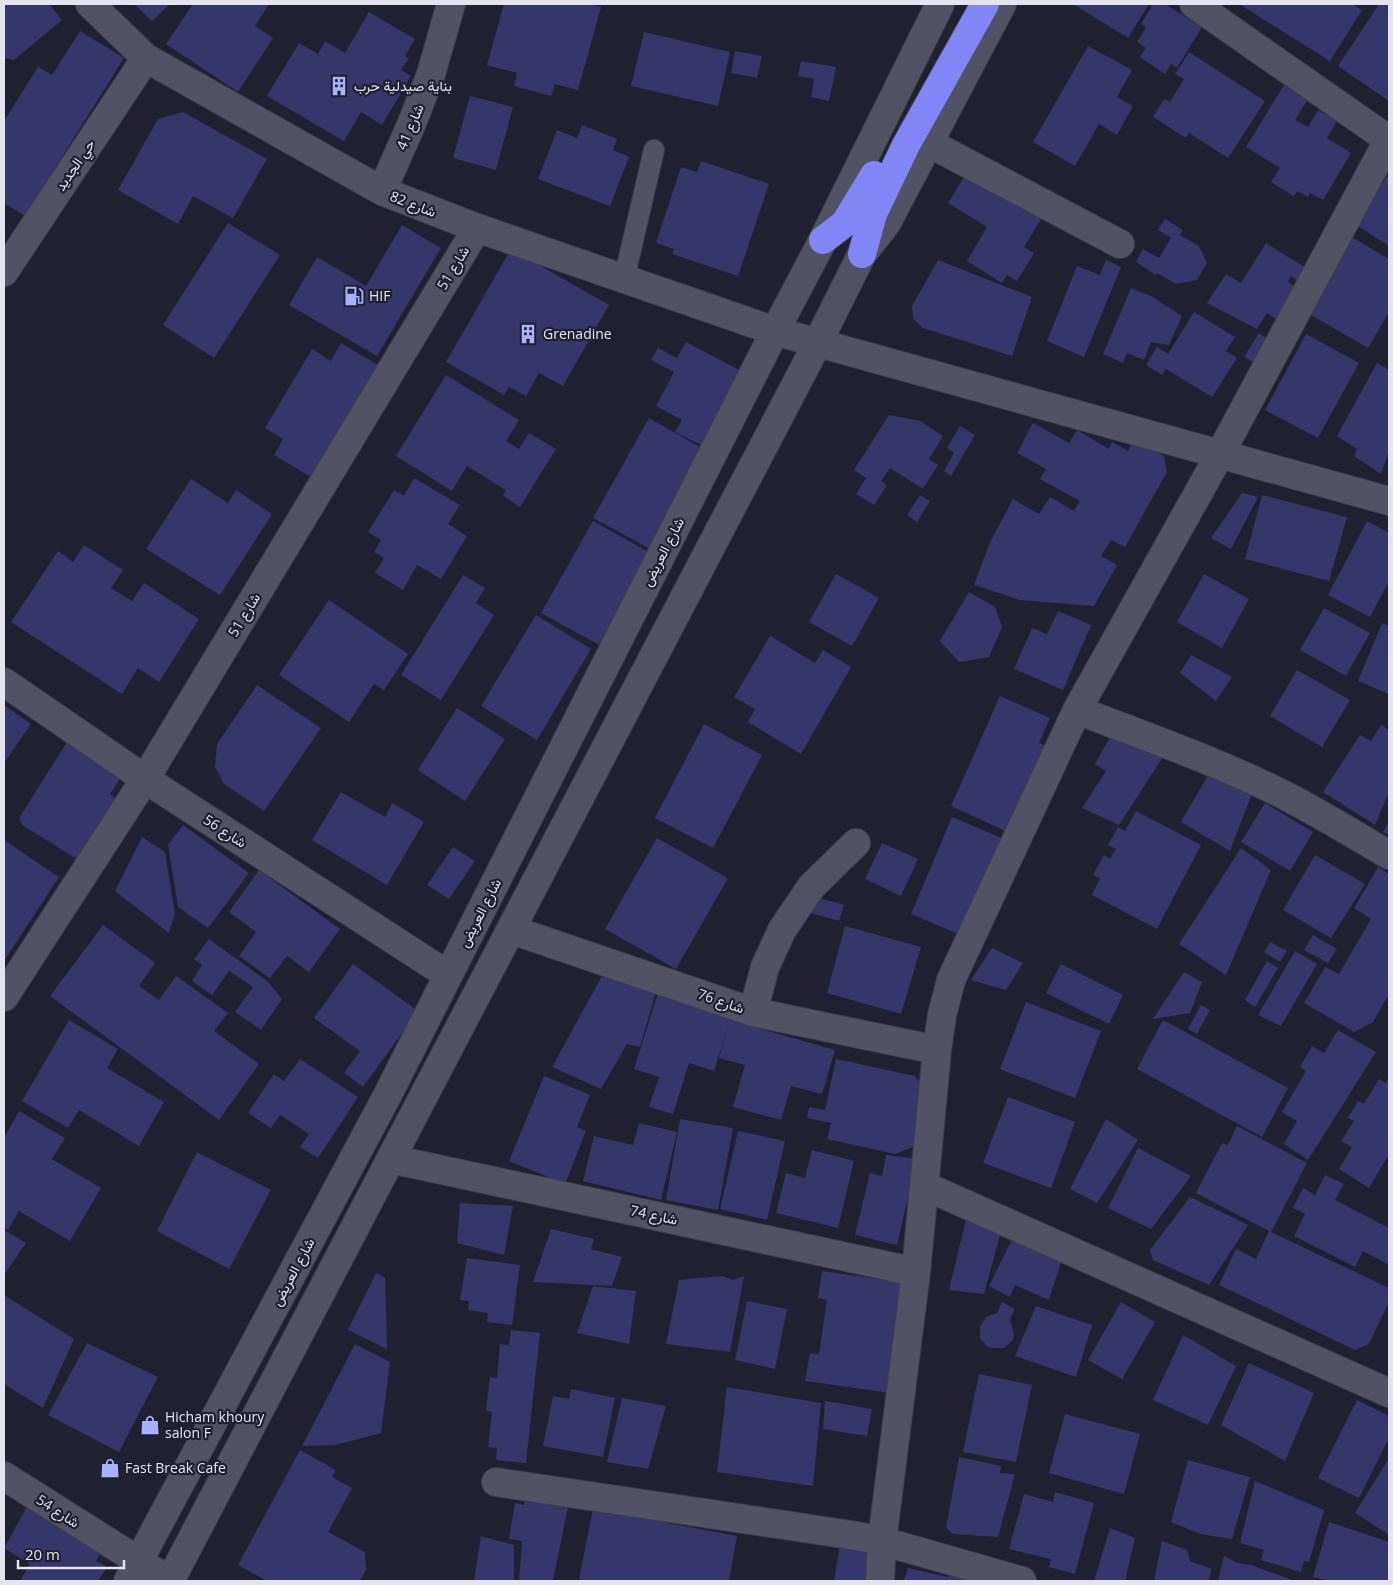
<svg xmlns="http://www.w3.org/2000/svg" width="1393" height="1585" font-family="'Open Sans',Vazirmatn,sans-serif">
	<style>
		.building { fill: #353669 }
		.lines { fill: none; stroke-linecap: round; stroke-linejoin: round }
		.lane-casing { stroke: #3d3e4d; stroke-width: 22 }
		.street-casing { stroke: #3d3e4d; stroke-width: 30 }
		.secondary-casing { stroke: #3d3e4d; stroke-width: 30 }
		.highway-casing { stroke: #3d3e4d; stroke-width: 30 }
		.lane { stroke: #515365; stroke-width: 20 }
		.street { stroke: #515365; stroke-width: 28 }
		.secondary { stroke: #515365; stroke-width: 28 }
		.highway { stroke: #8185f5; stroke-width: 28 }
		.labels { text-anchor: middle; stroke-width: 4.5; stroke-linejoin: round; paint-order: stroke }
		.poi-label { font-size: 14px; fill: #e3e4f0; stroke: #1f2131; text-anchor: start }
		.street-label { font-size: 14px; fill: #e3e4f0; stroke: #1f2131 }
	</style>
	<rect width="100%" height="100%" fill="#1f2131"/>
	<path class="building" d="M4,4H49L62,20L14,60L4,58Z
		M134,4H170L152,21Z
		M193,4H269L255,26L273,38L238,92L166,44Z
		M504,4H589L601,7L578,90L555,84L551,96L514,86L517,73L487,65Z
		M1073,4H1149L1128,38Z
		M1153,4H1165L1202,27L1177,68L1171,64L1165,74L1140,57L1146,48L1137,42L1146,27L1141,24Z
		M1239,4H1352L1362,10L1330,61Z
		M1379,4H1389V101L1338,66Z
		M369,12L415,39L405,56L409,58L401,70L411,76L382,125L361,112L344,141L267,96L299,43L318,54L325,41L345,53Z
		M80,31L124,58L25,216L4,203V121L38,67L52,75Z
		M644,32L730,52L718,106L631,86Z
		M1088,46L1132,70L1117,97L1133,106L1117,135L1099,124L1075,166L1033,142Z
		M735,51L762,56L757,78L731,73Z
		M1189,52L1265,101L1228,158L1189,133L1186,138L1153,117L1164,99L1170,102L1184,79L1175,74Z
		M801,61L836,67L829,101L811,97L814,79L798,76Z
		M1284,85L1308,99L1295,120L1308,127L1318,110L1337,121L1327,138L1351,153L1323,200L1310,193L1308,197L1297,191L1294,196L1271,182L1280,168L1246,147Z
		M470,96L513,107L496,170L453,158Z
		M183,112L267,159L233,218L193,196L178,224L118,190L158,119Z
		M582,125L617,139L613,150L629,157L610,206L538,179L557,130L577,138Z
		M701,161L769,184L738,276L672,254L674,249L656,243L681,167L697,172Z
		M1389,173V246L1356,225Z
		M966,174L1048,208L1024,247L1034,253L1017,281L1007,275L1002,283L967,261L987,227L948,203Z
		M1165,219L1183,230L1180,235L1199,246L1207,263L1197,280L1176,284L1157,273L1156,275L1136,262L1143,249L1159,258L1171,238L1158,230Z
		M228,223L280,255L214,358L163,325Z
		M402,225L441,248L377,356L289,305L317,257L366,286Z
		M1350,236L1389,259V312L1368,348L1306,312Z
		M1266,243L1306,268L1298,281L1291,276L1288,282L1296,287L1276,319L1267,313L1257,329L1207,303L1226,274L1241,283Z
		M511,249L609,305L563,386L539,373L526,396L509,387L504,395L446,362Z
		M938,260L1032,297L1012,356L923,328L913,319L912,306Z
		M1106,260L1121,267L1084,357L1047,341L1077,266L1100,275Z
		M1131,288L1151,296L1182,316L1169,345L1151,342L1144,360L1127,353L1123,363L1103,354Z
		M1194,312L1235,337L1226,351L1237,358L1212,397L1166,369L1162,375L1146,365L1157,347L1168,354Z
		M1259,333L1269,340L1255,363L1244,357Z
		M1306,334L1359,363L1318,438L1265,410Z
		M686,342L741,371L701,445L675,432L682,420L656,406L674,372L651,360L658,348L677,358Z
		M341,343L381,367L314,479L274,455L283,439L265,428L312,349L331,361Z
		M1377,363L1389,370V451L1381,474L1354,456L1357,449L1337,436Z
		M446,375L519,420L506,441L519,449L529,433L556,449L520,507L503,496L506,490L467,466L452,491L396,456Z
		M889,415L920,421L943,436L929,459L938,465L923,489L890,468L881,481L887,485L874,505L856,494L866,478L854,470Z
		M649,418L709,452L654,551L593,518Z
		M1033,423L1069,443L1077,430L1109,449L1112,442L1128,451L1134,440L1164,456L1167,472L1125,547L1111,540L1101,556L1117,565L1094,606L1020,600L974,585L990,542L1013,499L1039,514L1050,497L1074,511L1080,501L1040,479L1046,469L1017,453Z
		M960,426L975,435L951,476L944,471L954,453L947,448Z
		M414,478L460,505L448,524L467,536L441,579L417,565L403,590L375,573L384,558L374,552L381,540L368,532L394,490L404,496Z
		M191,479L228,503L236,490L272,514L220,595L146,549Z
		M1242,493L1258,497L1231,549L1211,538Z
		M920,495L930,501L917,522L907,515Z
		M1262,495L1347,517L1329,581L1245,559Z
		M593,521L654,555L603,647L541,613Z
		M1367,521L1389,533V581L1370,617L1328,595Z
		M84,545L123,570L111,588L132,601L144,583L199,619L159,682L138,668L122,694L11,622L58,551L73,562Z
		M836,574L879,598L852,646L809,622Z
		M1204,574L1249,599L1222,648L1177,622Z
		M463,575L485,588L476,603L494,615L441,700L401,675Z
		M969,592L995,607L1002,627L989,657L959,662L940,641Z
		M329,600L408,654L384,690L374,684L349,722L279,675Z
		M1324,608L1370,633L1346,676L1300,650Z
		M1058,611L1091,625L1063,690L1014,669L1032,628L1047,634Z
		M536,615L591,649L537,740L481,706Z
		M1382,623L1389,626V694L1358,681Z
		M770,636L815,663L823,650L851,667L801,754L748,722L755,709L734,697Z
		M1191,655L1232,677L1216,701L1180,673Z
		M1297,670L1350,700L1322,747L1270,716Z
		M257,685L321,728L264,811L224,784L215,767L217,744Z
		M1000,696L1050,718L1039,743L1051,748L1012,834L951,806Z
		M4,705L31,724L4,763Z
		M457,708L505,739L465,801L418,770Z
		M704,724L762,755L713,848L655,818Z
		M1381,725L1389,730V792L1375,825L1323,792L1360,735L1371,741Z
		M1113,732L1165,754L1119,825L1082,808L1106,771L1095,764Z
		M69,739L115,768L111,774L120,779L110,794L115,798L77,859L22,825L19,818Z
		M1212,768L1253,791L1230,851L1181,822Z
		M341,792L385,817L392,803L424,822L387,885L312,840Z
		M1265,803L1313,832L1290,871L1241,842Z
		M1136,811L1201,845L1157,929L1092,895L1100,878L1093,875L1104,855L1110,859L1116,849L1108,845L1118,827L1125,831Z
		M952,817L1002,838L961,935L911,914Z
		M1389,821V835L1383,832Z
		M183,825L249,873L208,928L178,907L168,845Z
		M142,837L165,852L175,914L169,933L115,891Z
		M657,838L728,878L676,969L605,929Z
		M4,840L59,877L4,961Z
		M882,843L918,859L901,896L865,879Z
		M453,847L475,861L449,899L427,885Z
		M1241,848L1271,870L1226,975L1179,944Z
		M1315,855L1365,884L1331,938L1283,910Z
		M1378,867L1389,874V994L1373,1022L1354,1032L1304,1003L1325,967L1339,974L1371,919L1354,908Z
		M259,870L340,929L309,972L287,956L270,978L239,956L256,932L229,912Z
		M812,896L844,905L839,921L807,912Z
		M103,925L155,963L139,986L159,1000L176,976L228,1013L214,1031L259,1064L219,1120L50,996Z
		M845,926L921,947L901,1014L827,993Z
		M1313,935L1337,949L1328,963L1304,950Z
		M209,939L267,981L282,999L261,1030L235,1012L253,987L229,971L212,995L192,981L202,965L194,959Z
		M1270,942L1287,951L1280,962L1264,952Z
		M992,948L1023,963L1006,990L971,980Z
		M1295,951L1317,964L1281,1026L1258,1015Z
		M1267,961L1278,968L1255,1007L1245,1000Z
		M353,964L418,1011L363,1087L344,1073L360,1051L314,1018Z
		M1061,964L1123,995L1109,1024L1046,993Z
		M1184,972L1202,982L1190,1013L1153,1019Z
		M602,976L656,992L640,1047L627,1044L601,1089L552,1067Z
		M659,990L731,1013L729,1020L835,1050L822,1094L791,1086L781,1120L733,1107L745,1065L719,1058L728,1026L714,1071L689,1063L673,1114L649,1107L659,1077L634,1069Z
		M1026,1002L1101,1031L1075,1098L1000,1069Z
		M1201,1005L1210,1010L1197,1034L1188,1029Z
		M69,1020L118,1049L107,1068L164,1102L139,1146L79,1110L68,1128L22,1101Z
		M1163,1020L1288,1088L1262,1137L1137,1069Z
		M1338,1030L1376,1052L1308,1160L1284,1144L1297,1121L1282,1112L1306,1071L1300,1067L1312,1046L1324,1053Z
		M300,1059L358,1097L318,1158L300,1147L309,1134L280,1115L271,1128L248,1113L274,1074L284,1081Z
		M836,1059L915,1076L929,1095L918,1145L895,1154L827,1139L831,1123L807,1118L809,1107L825,1110Z
		M544,1076L590,1095L577,1127L586,1131L565,1184L509,1161Z
		M1389,1077V1154L1369,1188L1339,1169L1352,1147L1341,1141L1354,1121L1348,1118L1358,1101L1364,1104L1379,1079L1386,1083Z
		M1008,1097L1075,1122L1051,1188L983,1163Z
		M19,1111L65,1138L52,1159L101,1188L70,1241L19,1211L8,1230L4,1227V1138Z
		M680,1119L733,1128L718,1210L666,1200Z
		M1106,1119L1138,1140L1097,1203L1070,1189Z
		M639,1123L677,1132L661,1200L583,1181L594,1136L633,1145Z
		M1237,1126L1307,1163L1271,1232L1389,1288V1302L1369,1344L1355,1350L1219,1285L1236,1249L1256,1259L1269,1231L1196,1193L1222,1143L1228,1145Z
		M738,1131L785,1141L767,1220L720,1209Z
		M1138,1148L1191,1176L1151,1229L1108,1208Z
		M812,1150L854,1161L838,1228L776,1213L786,1173L805,1178Z
		M197,1152L271,1190L229,1269L157,1231Z
		M886,1155L917,1159L897,1245L855,1235L870,1173L882,1176Z
		M1325,1175L1344,1184L1335,1200L1389,1228V1265L1363,1251L1355,1267L1294,1236L1305,1214L1293,1208L1303,1188L1315,1195Z
		M1190,1197L1248,1225L1209,1285L1153,1260L1150,1250Z
		M460,1203L513,1206L504,1255L457,1243Z
		M967,1215L1002,1228L984,1294L949,1290Z
		M551,1229L594,1239L591,1249L622,1257L612,1286L533,1282Z
		M4,1230L26,1243L4,1275Z
		M1015,1233L1062,1259L1049,1300L1015,1285L1010,1297L989,1286Z
		M467,1258L520,1265L512,1325L487,1322L488,1313L468,1310L469,1301L460,1300Z
		M822,1271L908,1283L891,1393L805,1381L810,1353L819,1354L827,1300L818,1298Z
		M376,1273L385,1278L387,1349L348,1330Z
		M722,1276L733,1280L744,1276L730,1352L666,1344L679,1280Z
		M593,1286L636,1291L629,1344L577,1333Z
		M4,1295L74,1339L43,1408L4,1384Z
		M747,1301L787,1309L775,1369L735,1360Z
		M1002,1302L1015,1309L1010,1319L1014,1334L1013,1340L1004,1348H992L987,1346L980,1338V1327L986,1317L997,1313Z
		M1121,1302L1155,1322L1122,1379L1088,1360Z
		M1036,1306L1092,1325L1076,1377L1015,1356Z
		M511,1330L540,1333L526,1463L496,1460L497,1448L488,1447L492,1412L486,1411L490,1377L497,1378L500,1344L509,1345Z
		M1183,1335L1236,1366L1208,1425L1153,1400Z
		M87,1343L158,1377L119,1452L48,1415Z
		M355,1344L390,1362L381,1433L335,1445L302,1446Z
		M1249,1363L1314,1393L1285,1461L1221,1425Z
		M979,1374L1032,1385L1016,1462L963,1452Z
		M727,1387L821,1403L813,1486L717,1472Z
		M571,1389L615,1398L603,1457L543,1446L553,1396L569,1399Z
		M622,1398L666,1406L648,1469L607,1462Z
		M1357,1400L1389,1416V1438L1359,1498L1318,1478Z
		M825,1401L872,1409L867,1436L823,1429Z
		M1065,1414L1140,1434L1124,1494L1049,1473Z
		M300,1450L336,1470L332,1477L352,1488L328,1532L365,1552L366,1570L360,1581H267L238,1565Z
		M959,1457L1001,1466L1000,1473L1015,1474L998,1537L953,1534L946,1528Z
		M1389,1458V1532L1388,1534L1355,1513Z
		M1188,1460L1250,1477L1232,1539L1200,1534L1171,1522Z
		M1255,1481L1324,1510L1309,1562L1304,1561L1301,1572L1261,1560L1264,1550L1240,1543Z
		M527,1490L570,1497L553,1581H519L522,1541L509,1539L515,1503L524,1505Z
		M1055,1492L1094,1503L1075,1574L1049,1567L1051,1559L1009,1549L1024,1494L1053,1502Z
		M28,1505L102,1549L96,1561L107,1567L98,1581H20L30,1564L4,1548Z
		M593,1509L737,1536L729,1581H590L579,1579Z
		M1329,1522L1389,1542V1581H1332L1313,1577Z
		M1110,1528L1135,1538L1125,1581H1094Z
		M481,1536L514,1545V1581H474Z
		M841,1538L872,1541L866,1581H834Z
		M1162,1541L1187,1550L1190,1561L1211,1569L1209,1581H1154Z
		M1224,1556L1238,1563L1251,1565L1295,1581H1218Z
		M952,1565L985,1581H904L908,1568L948,1577Z"/>
	<g class="lines">
		<defs>
			<path id="lane" d="M624,279L654,150"/>
			<path id="street" d="M90,4L146,58L382,191L477,228L775,331L1389,501
				M1194,4L1389,140
				M929,143L1120,244
				M382,191L412,123L431,74L451,4
				M4,272L146,58
				M4,682L145,779L448,975
				M1077,710C1147,737 1219,762 1286,796C1321,814 1355,835 1389,855
				M512,930L753,1012L937,1050
				M4,997L145,779L477,228
				M753,1012L765,967L782,930L811,887L856,843
				M391,1159L916,1272
				M925,1186L1389,1393
				M4,1476L170,1581
				M496,1482L851,1535L882,1541L1022,1581
				M880,1581L882,1541L916,1272L937,1050L942,1015L951,980L1077,710L1220,454L1389,139"/>
			<path id="secondary" d="M128,1581L387,1096L775,331L823,240L940,4
				M170,1581L817,344L862,254L886,224L1002,4"/>
			<path id="highway" d="M823,240L845,223L874,175
				M862,254L873,214L906,145L985,4"/>
		</defs>
		<use href="#lane" class="lane-casing"/>
		<use href="#street" class="street-casing"/>
		<use href="#secondary" class="secondary-casing"/>
		<use href="#highway" class="highway-casing"/>
		<use href="#lane" class="lane"/>
		<use href="#street" class="street"/>
		<use href="#secondary" class="secondary"/>
		<use href="#highway" class="highway"/>
	</g>
	<defs>
		<symbol id="building-bare" viewBox="-9 -9 18 18"><path d="M-4-6H4V6H1V3H-1V6H-4ZM-2.5-4.3h1.7v1.8h-1.7ZM.8-4.3h1.7v1.8H.8ZM-2.5-1h1.7V.8h-1.7ZM.8-1h1.7V.8H.8Z" fill="#a9b0fc" stroke="#1f2131" stroke-width="2.5" paint-order="stroke"/></symbol>
		<symbol id="fuel-bare" viewBox="-9 -9 18 18"><path d="M-5.5-6h7V0h2V4h1.3V-2.5L3-4.5l.8-.8L6-3V5H2.5V1h-1V6h-7ZM-4.2-4.7v3.2H.2V-4.7Z" fill="#a9b0fc" stroke="#1f2131" stroke-width="2.5" paint-order="stroke"/></symbol>
		<symbol id="shop-bare" viewBox="-9 -9 18 18"><path d="M-5-2.5h2.3a2.7 3.5 0 0 1 5.4 0H5L5.5 6h-11ZM-1.5-2.5h3a1.5 2.3 0 0 0-3 0Z" fill="#a9b0fc" stroke="#1f2131" stroke-width="2.5" paint-order="stroke"/></symbol>
	</defs>
	<g fill-rule="evenodd">
		<use href="#building-bare" x="325" y="72" width="28" height="28"/>
		<use href="#fuel-bare" x="340" y="282" width="28" height="28"/>
		<use href="#building-bare" x="514" y="320" width="28" height="28"/>
		<use href="#shop-bare" x="136" y="1411" width="28" height="28"/>
		<use href="#shop-bare" x="96" y="1454" width="28" height="28"/>
	</g>
	<g class="labels">
		<g class="poi-label">
			<text x="354" y="91">بناية صيدلية حرب</text>
			<text x="369" y="301">HIF</text>
			<text x="543" y="339">Grenadine</text>
			<text x="165" y="1422">Hicham khoury<tspan x="165" dy="16">salon F</tspan></text>
			<text x="125" y="1473">Fast Break Cafe</text>
		</g>
		<g class="street-label">
			<text transform="translate(410 127) rotate(-67)" y="5">شارع 41</text>
			<text transform="translate(75 165) rotate(-56)" y="5">حي الجديد</text>
			<text transform="translate(413 204) rotate(21)" y="5">شارع 82</text>
			<text transform="translate(453 268) rotate(-59)" y="5">شارع 51</text>
			<text transform="translate(663 552) rotate(-63)" y="5">شارع العريض</text>
			<text transform="translate(244 615) rotate(-59)" y="5">شارع 51</text>
			<text transform="translate(225 831) rotate(33)" y="5">شارع 56</text>
			<text transform="translate(480 913) rotate(-63)" y="5">شارع العريض</text>
			<text transform="translate(721 1001) rotate(19)" y="5">شارع 76</text>
			<text transform="translate(654 1215) rotate(12)" y="5">شارع 74</text>
			<text transform="translate(293 1272) rotate(-62)" y="5">شارع العريض</text>
			<text transform="translate(58 1511) rotate(33)" y="5">شارع 54</text>
		</g>
	</g>
	<rect width="1393" height="1585" fill="none" stroke="#e3e4f0" stroke-width="10"/>
	<path d="M18 1560v8h106v-8" fill="none" stroke="#e3e4f0" stroke-width="2.5"/>
	<text x="25" y="1560" font-size="15" fill="#e3e4f0" stroke="#1f2131" stroke-width="4" paint-order="stroke">20 m</text>
</svg>
